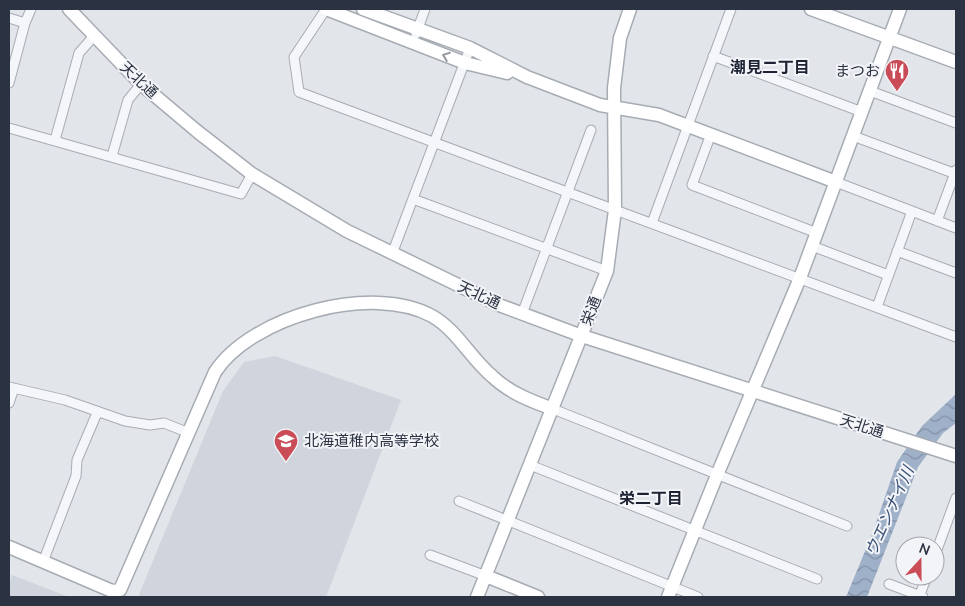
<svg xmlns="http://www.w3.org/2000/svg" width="965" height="606" font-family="'Nunito Sans','Noto Sans JP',sans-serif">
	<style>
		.built { fill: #d0d4dc }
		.water { fill: url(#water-waves) }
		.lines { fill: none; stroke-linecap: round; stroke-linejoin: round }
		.street-casing { stroke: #a7acb4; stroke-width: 11 }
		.secondary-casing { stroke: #a7acb4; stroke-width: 15 }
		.street { stroke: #f5f6f9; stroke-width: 9 }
		.secondary { stroke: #fff; stroke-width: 12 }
		.oneway { stroke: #9598a0 }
		.labels { text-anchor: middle; stroke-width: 4; stroke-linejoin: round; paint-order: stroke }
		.poi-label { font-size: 15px; fill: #2b3242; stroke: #f2f4f8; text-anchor: end }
		.street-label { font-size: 15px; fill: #2b3242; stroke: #f2f4f8 }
		.neighbourhood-label { font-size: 16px; font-weight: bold; fill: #1d2333; stroke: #f2f4f8 }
		.water-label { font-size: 16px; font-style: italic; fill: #364e75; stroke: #f2f4f8 }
	</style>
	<defs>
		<pattern id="water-waves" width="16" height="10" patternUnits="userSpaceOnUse" patternTransform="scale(1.25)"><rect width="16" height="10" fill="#9fb0c9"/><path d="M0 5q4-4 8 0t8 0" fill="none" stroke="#8290a5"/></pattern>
	</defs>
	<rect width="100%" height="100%" fill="#e2e5ea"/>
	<path class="built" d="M275,356L401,400L326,597H138L223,391L244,362Z
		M12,575L69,597H9V584Z"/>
	<path class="water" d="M956,394V423L943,433L918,467L867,597H846L873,532L897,462L922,426Z"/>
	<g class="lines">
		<defs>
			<path id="street" d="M326,9L294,57L299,92L956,337
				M9,18L25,23L9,83
				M25,23L31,9
				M416,34L425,9
				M713,56L862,112
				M870,91L956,123
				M9,128L241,194L252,174
				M711,134L692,185L817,233
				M853,136L956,174
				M55,140L79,53L94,36
				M112,156L128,100L141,84
				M836,182L956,228
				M413,199L607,271
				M937,221L956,170
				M652,223L731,9
				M812,246L888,275
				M897,251L956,273
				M392,254L470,48
				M877,307L912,211
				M522,314L591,130
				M9,387L65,400L125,421L150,425L164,423L189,433
				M9,403L14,388
				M553,409L847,526
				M530,465L817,579
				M459,501L698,597
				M430,555L486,576
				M935,555L956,498
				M43,562L76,476L77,460L97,413
				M889,584L923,597
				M919,597L927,576"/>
			<path id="secondary" d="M69,9L141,84L198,132L252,174L347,231L499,305L582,336L956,456
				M326,9L465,63L507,73
				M363,9L470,48L527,77L600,105L659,115L836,182
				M811,9L956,62
				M9,547L112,591L120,590L215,372C252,316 372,283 432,316C458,331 470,358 493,377C510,393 531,401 553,409
				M486,576L538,597
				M477,597L607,271L615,210L614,88L620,38L630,9
				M668,597L717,475L800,278L900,9"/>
		</defs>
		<use href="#street" class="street-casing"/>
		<use href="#secondary" class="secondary-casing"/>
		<use href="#street" class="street"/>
		<use href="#secondary" class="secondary"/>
	</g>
	<defs><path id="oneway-chevron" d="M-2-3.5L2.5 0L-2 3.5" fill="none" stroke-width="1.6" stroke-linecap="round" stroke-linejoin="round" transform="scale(1.25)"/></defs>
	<use class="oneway" href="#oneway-chevron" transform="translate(446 56) rotate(-159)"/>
	<defs>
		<symbol id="restaurant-pin" viewBox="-11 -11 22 30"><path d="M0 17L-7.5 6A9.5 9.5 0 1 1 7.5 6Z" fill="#ca4c57" stroke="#f2f4f8"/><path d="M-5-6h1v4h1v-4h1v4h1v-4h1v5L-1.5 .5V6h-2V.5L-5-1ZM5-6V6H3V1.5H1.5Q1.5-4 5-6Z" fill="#fff"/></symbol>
		<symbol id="school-pin" viewBox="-11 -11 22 30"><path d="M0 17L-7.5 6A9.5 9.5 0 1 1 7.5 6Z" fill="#ca4c57" stroke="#f2f4f8"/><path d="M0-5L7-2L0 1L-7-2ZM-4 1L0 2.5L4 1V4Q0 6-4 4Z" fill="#fff"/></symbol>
	</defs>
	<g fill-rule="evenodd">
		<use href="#restaurant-pin" x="883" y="57" width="28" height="38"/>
		<use href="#school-pin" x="272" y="427" width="28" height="38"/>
	</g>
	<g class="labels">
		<g class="poi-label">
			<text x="880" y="76">まつお</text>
			<text x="304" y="446" text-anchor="start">北海道稚内高等学校</text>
		</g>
		<g class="street-label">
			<text transform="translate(139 80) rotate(43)" y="5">天北通</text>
			<text transform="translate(479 295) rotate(25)" y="5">天北通</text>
			<text transform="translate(591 311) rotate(-69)" y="5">栄通</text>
			<text transform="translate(862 426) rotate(18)" y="5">天北通</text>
		</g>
		<g class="neighbourhood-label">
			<text x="770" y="73">潮見二丁目</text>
			<text x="651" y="504">栄二丁目</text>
		</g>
		<g class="water-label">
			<text transform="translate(889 511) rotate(-66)" y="6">ウエンナイ川</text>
		</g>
	</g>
	<rect width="965" height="606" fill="none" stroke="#2b3242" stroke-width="20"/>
	<g transform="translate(920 561) rotate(21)"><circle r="24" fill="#f2f4f8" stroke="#a2a6af"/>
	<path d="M0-4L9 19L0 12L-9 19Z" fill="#ca4c57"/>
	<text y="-8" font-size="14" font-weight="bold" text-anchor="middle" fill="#2b3242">N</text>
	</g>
</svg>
